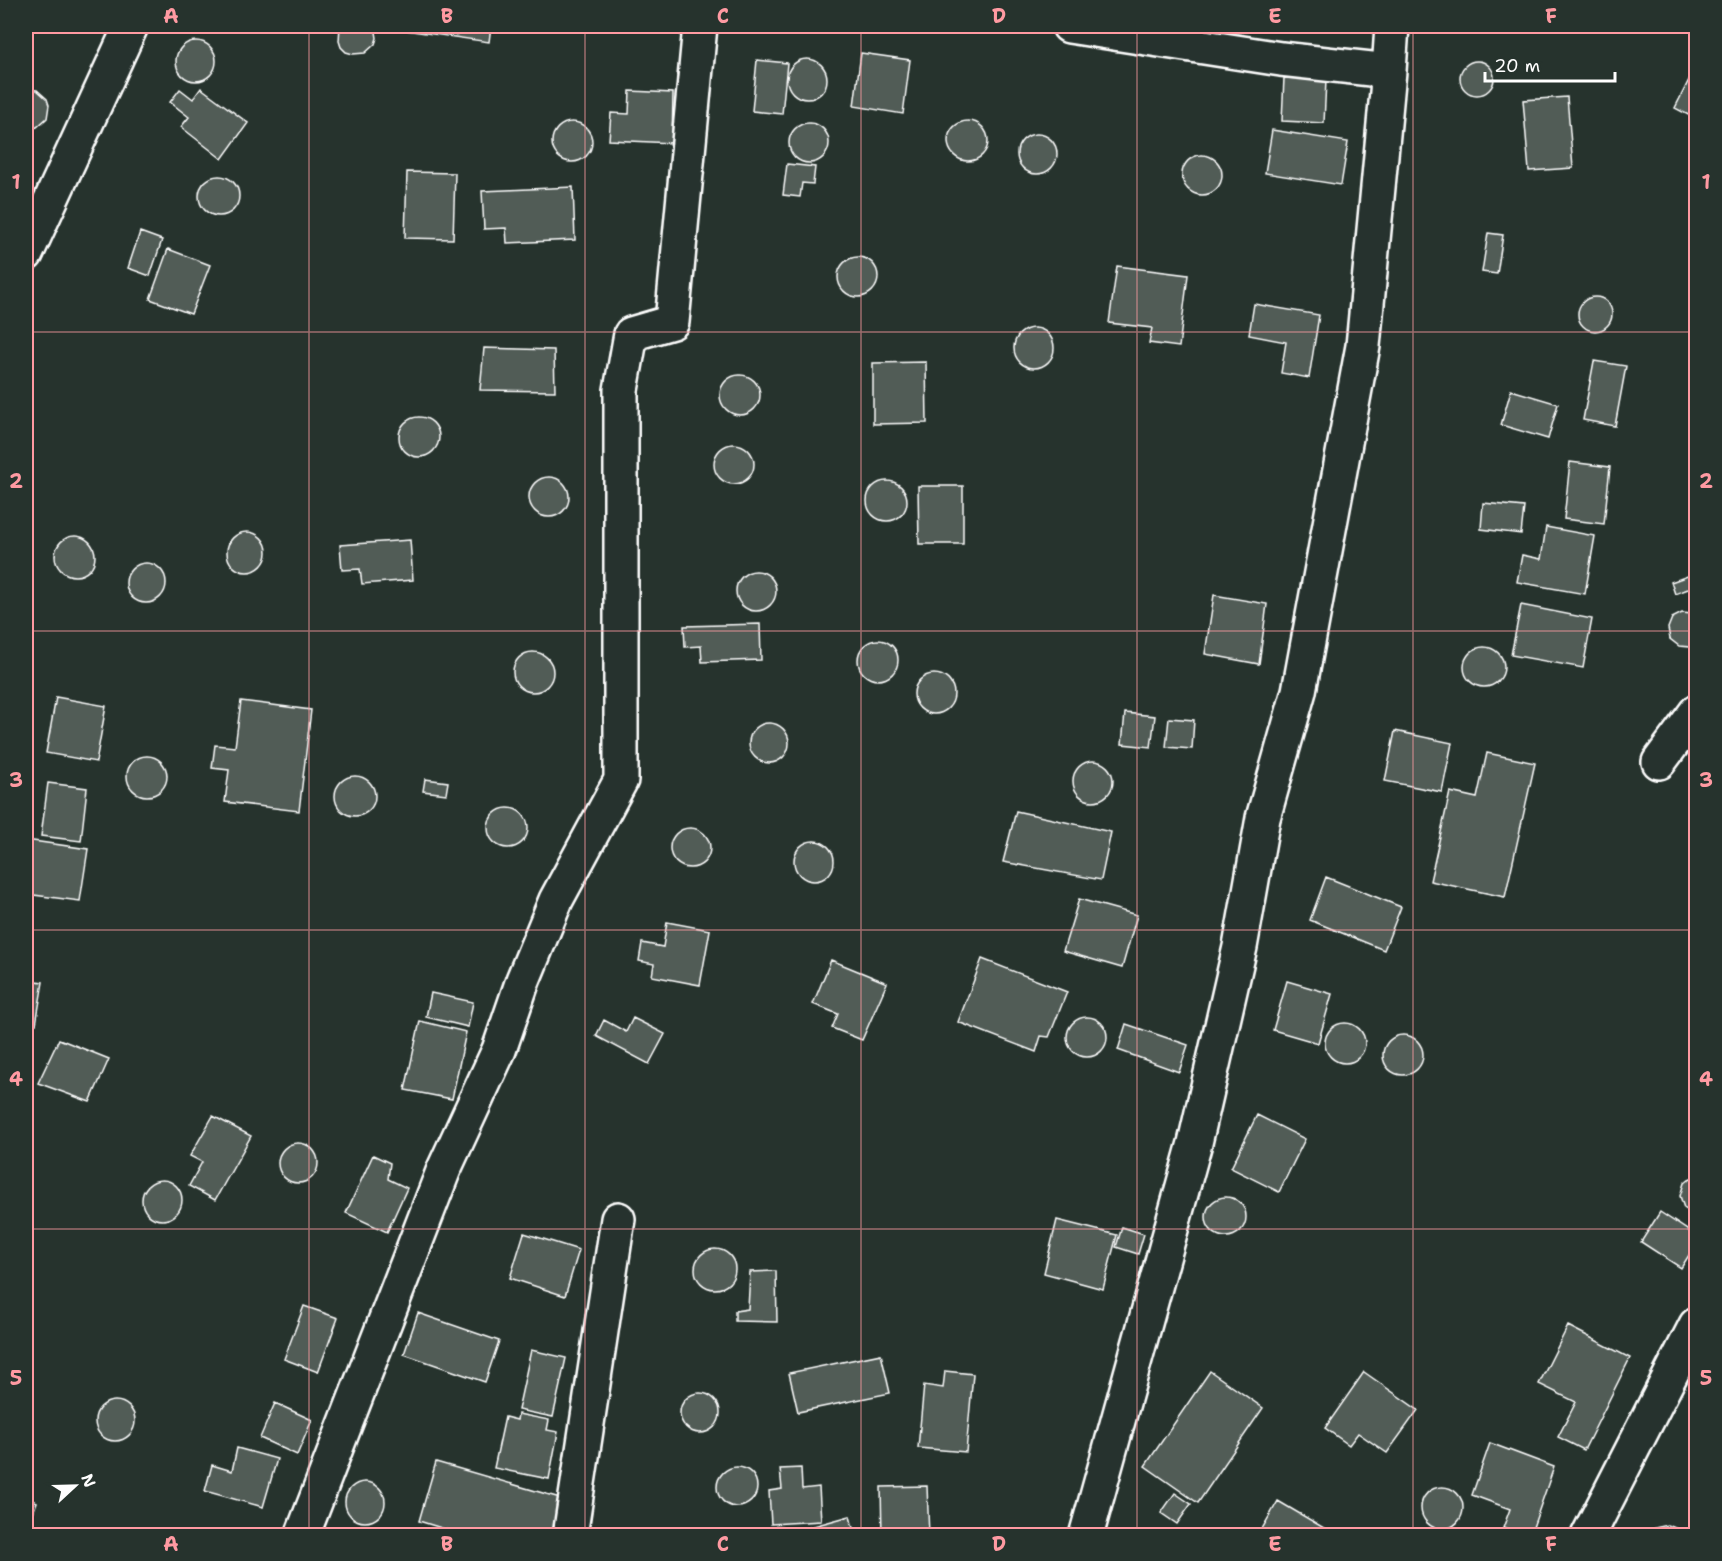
<svg xmlns="http://www.w3.org/2000/svg" width="1722" height="1561" font-family="'Shantell Sans',sans-serif">
	<style>
		.building { fill: #515c57; stroke: #fff; stroke-width: 1.5 }
		.lines { fill: none; stroke-linecap: round; stroke-linejoin: round }
		.street-casing { stroke: #fff; stroke-width: 38 }
		.street { stroke: #26332d; stroke-width: 33 }
		.grid { fill: none; stroke: #ff9aa2; stroke-width: 1.5; stroke-opacity: 0.55 }
		.neatline { fill: none; stroke: #ff9aa2; stroke-width: 2 }
		.grid-label { font-size: 20px; text-anchor: middle; font-weight: bold; fill: #ff9aa2 }
	</style>
	<rect width="100%" height="100%" fill="#26332d"/>
	<filter id="ink" filterUnits="userSpaceOnUse"><feTurbulence type="fractalNoise" baseFrequency=".0167" numOctaves="2"/><feDisplacementMap in="SourceGraphic" scale="12" xChannelSelector="R" yChannelSelector="G"/><feConvolveMatrix kernelMatrix="1 2 1 2 8 2 1 2 1" color-interpolation-filters="sRGB"/></filter>
	<g filter="url(#ink)">
		<path class="building" d="M340,26H375L377,38L375,44L365,53L353,54L346,52L341,47L339,41Z
			M398,26H491L489,42L397,29Z
			M176 61a20 20 0 1 1 40 0a20 20 0 1 1-40 0Z
			M861,53L910,60L903,114L854,106Z
			M787 79a20 20 0 1 1 40 0a20 20 0 1 1-40 0Z
			M757,60L787,63L782,114L752,111Z
			M1460 78a17 17 0 1 1 34 0a17 17 0 1 1-34 0Z
			M1692,74L1696,76V119L1675,108Z
			M1284,78L1326,80L1324,123L1282,121Z
			M201,88L248,123L222,159L181,127L189,117L170,102L180,89L193,99Z
			M26,89L37,90L47,99L49,105L47,118L37,127L31,129L26,128Z
			M630,91L673,93L672,143L609,140L611,113L629,114Z
			M1567,97L1573,168L1529,171L1523,100Z
			M948 141a20 20 0 1 1 40 0a20 20 0 1 1-40 0Z
			M552 142a20 20 0 1 1 40 0a20 20 0 1 1-40 0Z
			M789 143a20 20 0 1 1 40 0a20 20 0 1 1-40 0Z
			M1272,130L1348,142L1341,185L1265,173Z
			M1017 154a20 20 0 1 1 40 0a20 20 0 1 1-40 0Z
			M1182 175a20 20 0 1 1 40 0a20 20 0 1 1-40 0Z
			M787,164L815,167L813,184L802,183L800,197L783,195Z
			M407,172L455,173L453,239L405,238Z
			M199 196a20 20 0 1 1 40 0a20 20 0 1 1-40 0Z
			M573,187L575,240L507,243L506,228L484,229L482,191Z
			M140,232L162,240L150,276L128,268Z
			M1488,233L1503,235L1497,274L1482,272Z
			M168,249L210,265L191,314L150,299Z
			M838 277a20 20 0 1 1 40 0a20 20 0 1 1-40 0Z
			M1117,266L1188,275L1179,347L1149,343L1152,328L1109,323Z
			M1578 314a17 17 0 1 1 34 0a17 17 0 1 1-34 0Z
			M1254,304L1319,315L1309,378L1281,373L1286,342L1249,335Z
			M1014 348a20 20 0 1 1 40 0a20 20 0 1 1-40 0Z
			M484,348L554,350L555,391L480,390Z
			M1594,361L1626,366L1615,426L1583,420Z
			M926,362L927,423L873,424V363Z
			M720 395a20 20 0 1 1 40 0a20 20 0 1 1-40 0Z
			M1511,390L1558,404L1548,439L1501,425Z
			M399 437a20 20 0 1 1 40 0a20 20 0 1 1-40 0Z
			M714 464a20 20 0 1 1 40 0a20 20 0 1 1-40 0Z
			M1570,462L1610,467L1604,524L1564,519Z
			M529 497a20 20 0 1 1 40 0a20 20 0 1 1-40 0Z
			M867 501a20 20 0 1 1 40 0a20 20 0 1 1-40 0Z
			M918,486H963V544H919Z
			M1483,503L1524,507L1521,534L1481,529Z
			M1546,527L1595,536L1585,594L1517,582L1522,555L1541,559Z
			M227 552a20 20 0 1 1 40 0a20 20 0 1 1-40 0Z
			M55 556a20 20 0 1 1 40 0a20 20 0 1 1-40 0Z
			M410,540L413,580L362,584L360,569L342,570L340,545Z
			M126 583a20 20 0 1 1 40 0a20 20 0 1 1-40 0Z
			M736 591a20 20 0 1 1 40 0a20 20 0 1 1-40 0Z
			M1696,573V586L1675,594L1671,582Z
			M1214,595L1267,604L1259,664L1205,654Z
			M1521,605L1592,619L1583,668L1511,655Z
			M1682,613L1692,614L1696,617V643L1690,647L1679,646L1670,639L1668,628L1672,618Z
			M760,624L761,660L702,662L701,646L685,647L684,626Z
			M858 660a20 20 0 1 1 40 0a20 20 0 1 1-40 0Z
			M1464 667a20 20 0 1 1 40 0a20 20 0 1 1-40 0Z
			M513 672a20 20 0 1 1 40 0a20 20 0 1 1-40 0Z
			M914 694a20 20 0 1 1 40 0a20 20 0 1 1-40 0Z
			M56,697L106,706L96,762L46,753Z
			M241,701L311,710L299,811L225,802L229,770L212,768L215,745L235,747Z
			M1125,713L1155,716L1151,747L1122,744Z
			M1169,718L1194,720L1192,749L1166,747Z
			M749 743a20 20 0 1 1 40 0a20 20 0 1 1-40 0Z
			M1395,731L1452,743L1442,792L1385,781Z
			M1487,753L1535,763L1505,897L1430,881L1450,792L1477,798Z
			M127 776a20 20 0 1 1 40 0a20 20 0 1 1-40 0Z
			M1073 781a20 20 0 1 1 40 0a20 20 0 1 1-40 0Z
			M335 796a20 20 0 1 1 40 0a20 20 0 1 1-40 0Z
			M425,779L448,782L446,794L423,791Z
			M48,783L87,788L81,841L41,836Z
			M488 828a20 20 0 1 1 40 0a20 20 0 1 1-40 0Z
			M1016,811L1111,832L1101,880L1003,862Z
			M670 848a20 20 0 1 1 40 0a20 20 0 1 1-40 0Z
			M26,840L88,849L80,901L26,894Z
			M794 861a20 20 0 1 1 40 0a20 20 0 1 1-40 0Z
			M1326,877L1401,907L1384,950L1310,920Z
			M1079,899L1137,915L1122,968L1063,951Z
			M667,922L710,930L700,985L652,976L654,964L639,961L642,943L663,947Z
			M982,959L1067,992L1049,1037L1041,1036L1036,1052L958,1022Z
			M831,960L887,983L862,1040L832,1028L838,1014L813,1004Z
			M26,980L43,982L36,1024L26,1022Z
			M1287,981L1332,994L1318,1043L1273,1030Z
			M431,993L473,1002L468,1027L426,1017Z
			M1067 1037a20 20 0 1 1 40 0a20 20 0 1 1-40 0Z
			M633,1018L665,1034L649,1064L596,1036L604,1020L626,1032Z
			M420,1021L466,1032L452,1099L405,1090Z
			M1325 1043a20 20 0 1 1 40 0a20 20 0 1 1-40 0Z
			M1126,1024L1188,1045L1179,1072L1118,1050Z
			M1383 1055a20 20 0 1 1 40 0a20 20 0 1 1-40 0Z
			M59,1039L109,1059L90,1102L38,1083Z
			M1257,1115L1305,1139L1279,1192L1231,1168Z
			M213,1116L251,1136L215,1200L189,1186L202,1162L190,1156Z
			M278 1163a20 20 0 1 1 40 0a20 20 0 1 1-40 0Z
			M373,1155L390,1163L388,1179L407,1188L387,1232L346,1213Z
			M1696,1176V1216L1684,1208L1680,1196L1684,1183L1689,1179Z
			M142 1200a20 20 0 1 1 40 0a20 20 0 1 1-40 0Z
			M1206 1217a20 20 0 1 1 40 0a20 20 0 1 1-40 0Z
			M1660,1212L1696,1236V1244L1681,1268L1641,1242Z
			M1057,1220L1117,1235L1103,1289L1044,1273Z
			M1122,1227L1144,1234L1138,1254L1116,1247Z
			M524,1233L579,1250L565,1296L510,1278Z
			M695 1269a20 20 0 1 1 40 0a20 20 0 1 1-40 0Z
			M776,1271L777,1322L735,1321V1311L748,1309L750,1272Z
			M304,1306L338,1318L318,1372L284,1359Z
			M418,1313L499,1341L485,1382L404,1354Z
			M1568,1326L1630,1358L1584,1450L1558,1437L1576,1402L1539,1384Z
			M531,1350L566,1358L553,1417L518,1410Z
			M881,1354L890,1393L798,1412L789,1373Z
			M945,1371L973,1374L966,1452L918,1448L924,1385L943,1388Z
			M1210,1371L1263,1408L1198,1503L1145,1466Z
			M1364,1372L1418,1410L1387,1453L1358,1433L1349,1445L1325,1428Z
			M680 1413a20 20 0 1 1 40 0a20 20 0 1 1-40 0Z
			M95 1421a20 20 0 1 1 40 0a20 20 0 1 1-40 0Z
			M275,1403L312,1420L297,1455L260,1438Z
			M518,1414L549,1420L547,1430L558,1432L549,1479L494,1468L505,1417L517,1420Z
			M1490,1443L1554,1467L1530,1536H1522L1503,1528L1510,1509L1472,1495Z
			M237,1448L277,1459L263,1507L205,1491L212,1465L232,1471Z
			M436,1462L567,1500L557,1536H467L419,1521Z
			M717 1487a20 20 0 1 1 40 0a20 20 0 1 1-40 0Z
			M801,1468L802,1489L819,1487L821,1521L771,1524L769,1491L782,1489L780,1469Z
			M345 1502a20 20 0 1 1 40 0a20 20 0 1 1-40 0Z
			M927,1486L929,1536H882L881,1487Z
			M1421 1508a21 21 0 1 1 42 0a21 21 0 1 1-42 0Z
			M1175,1493L1191,1504L1177,1524L1161,1513Z
			M26,1498L37,1502L28,1527L51,1536H26Z
			M1278,1501L1324,1528L1320,1536H1258Z
			M850,1516L855,1536H812L810,1527Z
			M1668,1525L1680,1530L1685,1536H1649L1655,1528Z"/>
		<g class="lines">
			<defs>
				<path id="street" d="M1069,26L1281,59L1389,71
					M26,254L131,26
					M1659,762L1696,712
					M302,1536L444,1169L499,1050L523,980L556,900L621,780V390L631,334L672,322L700,26
					M570,1536L618,1219
					M1086,1536L1195,1143L1240,947L1263,818L1299,691L1363,346L1389,71L1392,26
					M1588,1536L1696,1325"/>
			</defs>
			<use href="#street" class="street-casing"/>
			<use href="#street" class="street"/>
		</g>
	</g>
	<path class="grid" d="M309,26V1536M585,26V1536M861,26V1536M1137,26V1536M1413,26V1536M26,332H1696M26,631H1696M26,930H1696M26,1229H1696"/>
	<rect width="1722" height="1561" fill="none" stroke="#26332d" stroke-width="66"/>
	<g transform="translate(75 1486) rotate(68)" stroke="#26332d" stroke-width="4.5" paint-order="stroke">
	<path d="M0-4.5L10 22L0 15L-10 22Z" fill="#ffffff"/>
	<text y="-9" font-size="16" font-weight="bold" text-anchor="middle" fill="#ffffff">N</text>
	</g>
	<path d="M1485 72v9h130v-9" fill="none" stroke="#ffffff" stroke-width="3"/>
	<text x="1494" y="72" font-size="18" fill="#ffffff" stroke="#26332d" stroke-width="4.5" paint-order="stroke">20 m</text>
	<rect x="33" y="33" width="1656" height="1495" class="neatline"/>
	<g class="grid-label">
		<text x="171" y="23">A</text>
		<text x="447" y="23">B</text>
		<text x="723" y="23">C</text>
		<text x="999" y="23">D</text>
		<text x="1275" y="23">E</text>
		<text x="1551" y="23">F</text>
		<text x="16" y="189">1</text>
		<text x="1706" y="189">1</text>
		<text x="16" y="488">2</text>
		<text x="1706" y="488">2</text>
		<text x="16" y="787">3</text>
		<text x="1706" y="787">3</text>
		<text x="16" y="1086">4</text>
		<text x="1706" y="1086">4</text>
		<text x="16" y="1385">5</text>
		<text x="1706" y="1385">5</text>
		<text x="171" y="1551">A</text>
		<text x="447" y="1551">B</text>
		<text x="723" y="1551">C</text>
		<text x="999" y="1551">D</text>
		<text x="1275" y="1551">E</text>
		<text x="1551" y="1551">F</text>
	</g>
</svg>
